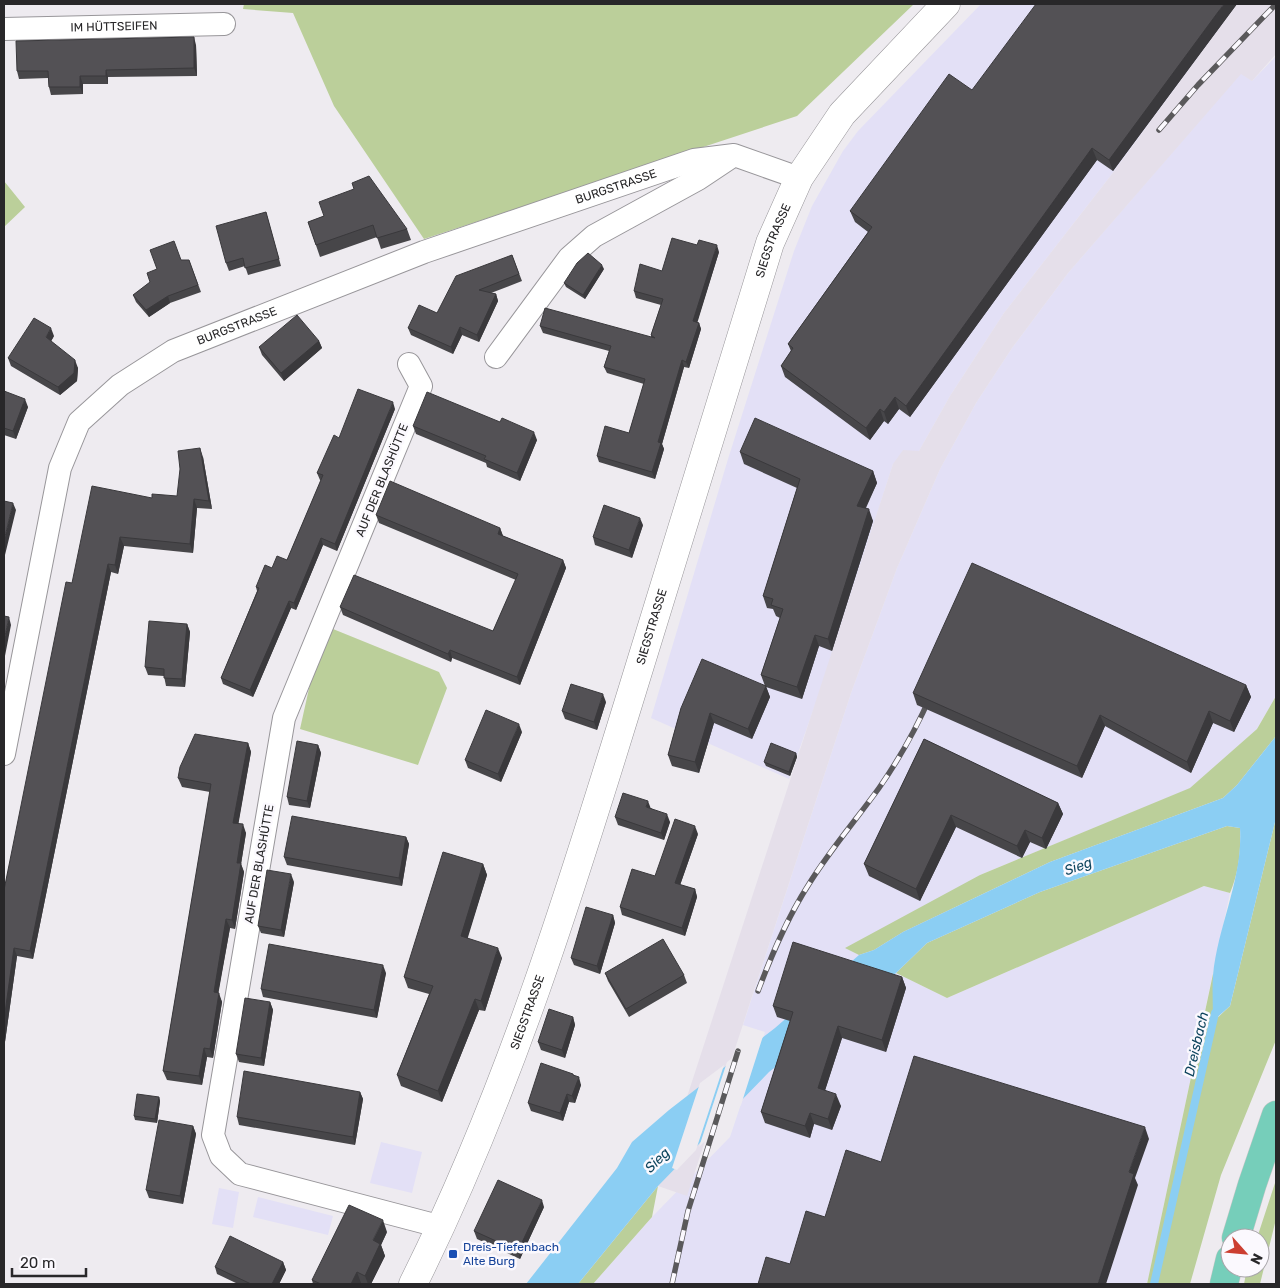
<svg xmlns="http://www.w3.org/2000/svg" width="1280" height="1288" font-family="Rubik,sans-serif">
	<style>
		.industrial { fill: #e3e0f6 }
		.built { fill: #e5dfea }
		.green { fill: #bbcf9a }
		.water { fill: #8bcef3 }
		.pier { fill: #eeebf0 }
		.lines { fill: none; stroke-linecap: round; stroke-linejoin: round }
		.stream { stroke: #8bcef3; stroke-width: 8 }
		.minor-casing { stroke: #98969a; stroke-width: 24 }
		.tertiary-casing { stroke: #98969a; stroke-width: 29 }
		.primary-casing { stroke: #c7c7c7; stroke-width: 29 }
		.minor { stroke: #fff; stroke-width: 22 }
		.tertiary { stroke: #fff; stroke-width: 28 }
		.primary { stroke: #76ceba; stroke-width: 28 }
		.rail-casing { stroke: #5a595b; stroke-width: 5.5 }
		.rail { stroke: #fbf9fe; stroke-width: 4; stroke-dasharray: 11; stroke-linecap: butt }
		.wall { fill: #474649 }
		.shaded-wall { fill: #3a393c }
		.building { fill: #535155; stroke: #3a393c }
		.transit-dot { fill: #1a4fb4; stroke: #fbf9fe; stroke-width: 2 }
		.labels { text-anchor: middle; stroke-width: 5; stroke-linejoin: round; paint-order: stroke }
		.street-label { font-size: 12px; fill: #282729; stroke: #fbf9fe }
		.transit-label { font-size: 12px; fill: #164399; stroke: #fbf9fe; text-anchor: start }
		.water-label { font-size: 14px; font-style: italic; fill: #0e455e; stroke: #fbf9fe }
	</style>
	<rect width="100%" height="100%" fill="#eeebf0"/>
	<path class="industrial" d="M981,4H1237L1112,174L1004,313L950,396L919,451L893,464L822,685L789,779L651,718L728,459L794,251L812,206L843,151L858,131Z
		M1276,56V696L1257,729L1191,788L980,875L896,973L947,998L1204,886L1230,893L1147,1284H593L652,1217L730,1137L765,1032L743,1025L851,693L897,568L940,469L976,403L1012,348L1068,273L1241,73L1252,81Z
		M381,1142L422,1152L412,1193L370,1183Z
		M219,1188L239,1192L233,1228L212,1224Z
		M258,1197L333,1216L328,1235L253,1217Z"/>
	<path class="built" d="M1237,4H1276V54L1252,81L1241,74L1068,273L1012,348L976,403L940,469L897,568L851,693L687,1196L658,1186L893,464L903,450L919,451L950,396L1004,313L1112,174Z"/>
	<path class="green" d="M244,4H914L797,116L424,239L334,106L293,13L243,9Z
		M4,181L25,207L4,227Z
		M333,629L439,672L447,688L418,765L300,729L310,684Z
		M1276,696V736L1237,785L1223,798L1050,862L903,932L874,950L859,955L845,948L980,875L1190,788L1257,729Z
		M1276,818V1040L1221,1175L1190,1284H1147L1213,974L1214,1021L1230,1006Z
		M1227,826L1240,828C1241,851 1239,872 1230,893L1204,886L947,998L896,973L927,943L1040,892Z
		M1276,1180V1219L1260,1284H1244L1247,1268H1260V1238H1257Z
		M658,1186L652,1217L593,1284H578Z"/>
	<path class="water" d="M1276,736V818L1230,1006L1213,1021C1213,1006 1212,990 1213,975C1218,925 1243,879 1240,828L1227,826L1040,892L927,943L896,973L769,1072L658,1186L578,1284H526L617,1168L632,1142L669,1110L775,1028L859,955L874,950L903,932L1050,862L1223,798L1237,785Z"/>
	<path class="pier" d="M764,1033L741,1105L699,1147L727,1062Z
		M724,1065L696,1150L677,1170L672,1168L700,1083Z"/>
	<g class="lines">
		<path class="stream" d="M1154,1284L1215,1013"/>
		<defs>
			<g id="minor">
				<path id="s1" d="M4,29L224,24"/>
				<path d="M496,357L569,258L594,236L698,179L731,157"/>
				<path d="M409,364L421,386L284,718L213,1135L221,1156L240,1174L442,1227"/>
				<path id="s2" d="M4,754L60,468L79,422L120,385L173,351L424,252L694,160L734,155L799,178"/>
			</g>
			<g id="tertiary">
				<path id="s3" d="M413,1284C508,1094 571,890 633,688C678,539 724,391 770,243L799,178L842,114L946,4"/>
			</g>
			<path id="primary" d="M1236,1238L1252,1185L1276,1115
				M1224,1284L1230,1259"/>
		</defs>
		<use href="#minor" class="minor-casing"/>
		<use href="#tertiary" class="tertiary-casing"/>
		<use href="#primary" class="primary-casing"/>
		<use href="#minor" class="minor"/>
		<use href="#tertiary" class="tertiary"/>
		<use href="#primary" class="primary"/>
		<defs>
			<path id="rail" d="M1159,130L1198,85L1276,4
				M758,991C772,954 787,918 809,884C830,850 856,820 879,788C900,758 917,727 931,695
				M672,1284L688,1211L738,1051"/>
		</defs>
		<use href="#rail" class="rail-casing"/>
		<use href="#rail" class="rail"/>
	</g>
	<path class="wall" d="M1237,4L1113,171L1097,160L910,417L899,409L888,424L884,421L870,440L785,377L781,366L791,351L788,344L868,232L855,222L850,211L972,90Z
		M196,45L197,76L108,77V84H83V94L51,95L49,87L48,78L19,79L17,71Z
		M266,212L281,266L248,275L245,266L229,271L226,263Z
		M324,216L407,229L411,240L381,249L377,237L320,257L308,222Z
		M719,252L697,322L699,323L701,329L689,368L684,367L662,444L664,449L655,479L599,462L597,456L629,433L644,384L607,373L604,367L609,351L543,333L540,326L651,337V335L661,305L636,298L634,291L662,271Z
		M512,255L522,281L491,293L496,294L498,301L479,342L462,335L453,354L411,335L408,328L437,313Z
		M181,260H189L201,292L170,303L149,317L136,302L133,295Z
		M604,269L585,299L566,287L564,283Z
		M54,336L51,341L78,368L77,381L60,395L11,366L8,358Z
		M319,341L322,348L284,381L262,355L259,347Z
		M4,391L28,407L16,439L4,435Z
		M395,409L337,551L323,545L296,610L291,608L253,697L223,684L221,678L257,591L256,587L272,568L287,560L321,480H320L317,473L339,438Z
		M500,422L537,440L520,481L487,467L486,463L416,434L413,426Z
		M740,452L873,471L877,483L866,508L873,521L832,651L819,646L802,699L766,687L770,697L752,739L714,723L699,773L672,766L668,755L681,708L765,686L761,675L780,618L776,616L773,609L767,608L763,596L797,488L744,464Z
		M203,457L212,509L197,508L193,553L124,546L118,574L111,572L33,959L17,956L4,1049V890L72,583L152,498L177,496Z
		M376,515L500,528L503,536L563,560L566,568L520,685L452,658L451,662L343,615L340,607L493,631L516,580L379,523Z
		M643,525L632,558L595,545L593,537Z
		M187,624L190,632L185,687L166,686L164,676L148,675L145,667Z
		M1246,685L1251,697L1234,732L1213,723L1191,773L1105,726L1082,778L917,705L913,693Z
		M606,702L597,730L565,719L562,711Z
		M522,732L501,782L468,768L465,760Z
		M924,739L1058,803L1063,814L1046,849L1030,842L1022,858L956,827L920,901L869,876L864,864Z
		M248,743L251,752L238,824L246,833L241,864L244,872L235,929L230,928L218,993L222,1002L213,1058L207,1057L202,1085L167,1080L163,1071L210,792L182,787L178,778Z
		M318,745L321,753L310,808L289,805L287,797Z
		M796,753L797,757L790,776L766,766L764,762Z
		M651,808L670,822L664,840L618,825L615,817Z
		M698,834L680,885L695,889L697,897L685,936L622,915L620,907L655,876Z
		M406,837L409,844L402,886L287,865L284,857Z
		M483,864L487,875L467,938L502,958L485,1011L479,1010L442,1102L401,1086L397,1075L429,994L408,988L404,977Z
		M294,882L284,937L261,933L258,926Z
		M613,915L615,923L600,974L574,965L571,958Z
		M386,973L377,1018L263,997L261,989Z
		M605,973L684,975L687,983L629,1017L608,981Z
		M902,977L906,988L886,1052L842,1038L825,1090L841,1106L832,1130L814,1124L810,1138L765,1123L761,1112L790,1021L777,1017L773,1006Z
		M270,1002L273,1010L264,1066L239,1062L236,1054Z
		M573,1017L575,1025L565,1058L541,1050L538,1042Z
		M573,1074L574,1076L581,1085L575,1103L569,1102L563,1121L531,1111L528,1103Z
		M360,1092L363,1099L355,1145L239,1125L237,1117Z
		M159,1097L160,1101L157,1123L135,1120L134,1116Z
		M193,1126L196,1134L183,1204L149,1198L146,1190Z
		M544,1207L520,1259L477,1239L474,1231Z
		M387,1232L381,1245L385,1256L371,1284H363L361,1283V1284H313L312,1280Z
		M283,1262L286,1270L279,1284H238L217,1274L215,1267Z"/>
	<path class="shaded-wall" d="M1224,4H1237L1113,171L1109,160Z
		M194,37L196,45L197,76L194,68Z
		M106,70L108,77V84L106,76Z
		M80,76L83,84V94L80,87Z
		M1092,148L1097,160L910,417L906,406Z
		M717,245L719,252L696,327L693,321Z
		M602,265L604,269L585,299L583,295Z
		M496,294L498,301L479,342L477,335Z
		M168,296L170,303L149,317L146,310Z
		M699,323L701,329L689,368L686,362Z
		M460,327L462,335L453,354L451,347Z
		M51,328L54,336L49,345L46,337Z
		M319,341L322,348L284,381L281,373Z
		M75,360L78,368L77,381L60,395L58,387Z
		M682,360L684,367L662,444L664,449L655,479L652,472L658,442Z
		M895,397L899,409L888,424L884,412Z
		M25,399L28,407L16,439L13,431Z
		M393,402L395,409L337,551L335,544Z
		M880,409L884,421L870,440L866,428Z
		M534,432L537,440L520,481L517,473Z
		M200,448L203,457L212,509L209,501Z
		M873,471L877,483L861,517L857,506Z
		M194,499L197,508L193,553L190,544Z
		M13,503L16,510L4,559V541Z
		M869,509L873,521L832,651L828,639Z
		M640,518L643,525L632,558L629,550Z
		M500,528L503,536L500,542L498,534Z
		M120,537L124,546L118,574L115,565Z
		M321,538L323,545L296,610L294,603Z
		M563,560L566,568L520,685L517,677Z
		M108,564L111,572L33,959L30,951Z
		M289,601L291,608L253,697L250,690Z
		M9,617L11,625L4,661V641Z
		M187,624L190,632L185,687L182,679Z
		M815,635L819,646L802,699L797,687Z
		M450,650L452,658L451,662L448,654Z
		M1246,685L1251,697L1234,732L1230,721Z
		M766,686L770,697L752,739L748,729Z
		M603,694L606,702L597,730L594,722Z
		M1209,711L1213,723L1191,773L1187,762Z
		M710,713L714,723L699,773L695,762Z
		M1100,715L1105,726L1082,778L1077,766Z
		M519,724L522,732L501,782L498,774Z
		M248,743L251,752L237,832L233,823Z
		M318,745L321,753L310,808L307,801Z
		M796,753L797,757L790,776L789,772Z
		M648,801L651,809L646,807Z
		M1058,803L1063,814L1046,849L1042,838Z
		M667,814L670,822L664,840L661,833Z
		M951,815L956,827L920,901L916,889Z
		M243,824L246,833L241,864L244,872L235,929L232,920L237,863Z
		M695,826L698,834L678,891L675,883Z
		M1025,830L1030,842L1022,858L1017,846Z
		M406,837L409,844L402,886L399,878Z
		M483,864L487,875L465,947L461,936Z
		M291,874L294,882L284,937L281,930Z
		M695,889L697,897L685,936L682,928Z
		M613,915L615,923L600,974L597,966Z
		M226,919L230,928L217,1001L214,992Z
		M14,948L17,956L4,1049V1020Z
		M498,948L502,958L485,1011L481,1001Z
		M383,965L386,973L377,1018L374,1010Z
		M902,977L906,988L886,1052L882,1040Z
		M219,993L222,1002L213,1058L210,1049Z
		M475,999L479,1010L442,1102L438,1091Z
		M270,1002L273,1010L264,1066L261,1058Z
		M573,1017L575,1025L565,1058L562,1050Z
		M838,1026L842,1038L822,1100L818,1088Z
		M204,1048L207,1057L202,1085L199,1076Z
		M579,1077L581,1085L575,1103L572,1096Z
		M360,1092L363,1099L355,1145L353,1137Z
		M567,1094L569,1102L563,1121L560,1113Z
		M836,1094L841,1106L832,1130L828,1119Z
		M159,1097L160,1101L157,1123L155,1119Z
		M810,1113L814,1124L810,1138L805,1126Z
		M193,1126L196,1134L183,1204L180,1196Z
		M1145,1127L1149,1139L1135,1178L1138,1185L1106,1284H1098L1129,1172Z
		M542,1200L544,1207L520,1259L518,1251Z
		M383,1220L387,1232L381,1245L385,1256L371,1284H368L365,1276L373,1240Z
		M283,1262L286,1270L279,1284H272Z
		M357,1272L361,1283V1284H351Z"/>
	<path class="building" d="M1036,4H1224L1109,160L1092,148L906,406L895,397L884,412L880,409L866,428L781,366L793,348L788,344L872,227L850,211L949,74L972,90Z
		M194,37V68L106,70V76H80V87H49L48,71H17L16,41Z
		M369,176L407,229L377,238L373,225L316,245L308,222L324,216L319,202L354,189L352,183Z
		M266,212L279,259L245,268L243,258L226,263L216,226Z
		M672,238L697,245L699,240L717,245L693,321L699,323L686,362L682,360L658,442L661,443L652,472L597,456L605,426L629,433L645,379L604,367L611,346L540,326L545,308L655,338L651,335L663,299L634,291L640,264L662,271Z
		M174,241L181,260H189L198,285L168,296L146,310L133,295L150,282L147,273L157,269L150,250Z
		M588,253L602,265L583,295L564,283L577,263Z
		M512,255L519,274L479,290L496,294L477,335L460,327L451,347L408,328L419,305L437,313L456,276Z
		M297,315L319,341L281,373L259,347Z
		M34,318L51,328L46,337L75,360L74,373L58,387L8,358Z
		M358,389L393,402L335,544L321,538L294,603L289,601L250,690L221,678L259,588L256,587L265,565L272,568L277,556L287,560L323,475L317,473L334,435L339,438Z
		M4,391L25,399L13,431L4,428Z
		M427,392L500,422L502,418L534,432L517,473L484,459L486,456L413,426Z
		M755,418L873,471L857,506L869,509L828,639L815,635L797,687L761,675L783,609L771,605L773,599L763,596L800,479L740,452Z
		M200,448L209,501L194,499L190,544L120,537L115,565L108,564L30,951L14,948L4,1020V890L66,582L72,583L92,486L152,498V494L177,496L180,469L178,451Z
		M390,481L500,528L498,534L563,560L517,677L450,650L448,654L340,607L354,575L493,631L518,574L376,515Z
		M4,501L13,503L4,541Z
		M604,505L640,518L629,550L593,537Z
		M972,563L1246,685L1230,721L1209,711L1187,762L1100,715L1077,766L913,693Z
		M4,616L9,617L4,641Z
		M149,621L187,624L182,679L164,678V669L145,667Z
		M702,659L766,686L748,729L710,713L695,762L668,755L681,708Z
		M571,684L603,694L594,722L562,711Z
		M486,710L519,724L498,774L465,760Z
		M195,734L248,743L233,823L243,824L237,863H241L232,920L226,919L214,992L219,993L210,1049L204,1048L199,1076L163,1071L211,784L178,778L180,767Z
		M924,739L1058,803L1042,838L1025,830L1017,846L951,815L916,889L864,864Z
		M297,741L318,745L307,801L287,797Z
		M771,743L796,753L789,772L764,762Z
		M623,793L648,801L646,807L667,814L661,833L615,817Z
		M292,816L406,837L399,878L284,857Z
		M675,819L695,826L675,883L695,889L682,928L620,907L632,869L655,876Z
		M443,852L483,864L461,936L498,948L481,1001L475,999L438,1091L397,1075L433,986L404,977Z
		M267,870L291,874L281,930L258,926Z
		M586,907L613,915L597,966L571,958Z
		M663,939L684,975L626,1009L605,973Z
		M793,942L902,977L882,1040L838,1026L818,1088L836,1094L828,1119L810,1113L805,1126L761,1112L793,1012L773,1006Z
		M269,944L383,965L374,1010L261,989Z
		M245,998L270,1002L261,1058L236,1054Z
		M549,1009L573,1017L562,1050L538,1042Z
		M914,1056L1145,1127L1129,1172L1134,1174L1098,1284H758L766,1257L790,1264L806,1211L825,1217L846,1150L881,1162Z
		M541,1063L573,1074V1075L579,1077L572,1096L567,1094L560,1113L528,1103Z
		M244,1071L360,1092L353,1137L237,1117Z
		M137,1094L159,1097L155,1119L134,1116Z
		M159,1120L193,1126L180,1196L146,1190Z
		M498,1180L542,1200L518,1251L474,1231Z
		M349,1205L383,1220L373,1240L380,1244L365,1276L357,1272L351,1284H321L312,1280Z
		M230,1236L283,1262L272,1284H251L215,1267Z"/>
	<rect class="transit-dot" x="448" y="1249" width="10" height="10" rx="2.5"/>
	<g class="labels">
		<g class="street-label">
			<text dy="4" stroke="none"><textPath href="#s1" startOffset="110">IM HÜTTSEIFEN</textPath></text>
			<text dy="4" stroke="none"><textPath href="#s2" startOffset="932">BURGSTRASSE</textPath></text>
			<text dy="4" stroke="none"><textPath href="#s3" startOffset="1105">SIEGSTRASSE</textPath></text>
			<text dy="4" stroke="none"><textPath href="#s2" startOffset="528">BURGSTRASSE</textPath></text>
			<text transform="translate(382 480) rotate(-68)" y="4">AUF DER BLASHÜTTE</text>
			<text dy="4" stroke="none"><textPath href="#s3" startOffset="700">SIEGSTRASSE</textPath></text>
			<text transform="translate(259 864) rotate(-80)" y="4">AUF DER BLASHÜTTE</text>
			<text dy="4" stroke="none"><textPath href="#s3" startOffset="295">SIEGSTRASSE</textPath></text>
		</g>
		<g class="transit-label">
			<text x="463" y="1251">Dreis-Tiefenbach<tspan x="463" dy="14">Alte Burg</tspan></text>
		</g>
		<g class="water-label">
			<text transform="translate(1078 866) rotate(-20)" y="5">Sieg</text>
			<text transform="translate(1196 1044) rotate(-77)" y="5">Dreisbach</text>
			<text transform="translate(657 1160) rotate(-45)" y="5">Sieg</text>
		</g>
	</g>
	<rect width="1280" height="1288" fill="none" stroke="#282729" stroke-width="10"/>
	<g transform="translate(1245 1253) rotate(117)"><circle r="24" fill="#fbf9fe" stroke="#a7a5a9"/>
	<path d="M0-4L9 19L0 12L-9 19Z" fill="#cc3f31"/>
	<text y="-8" font-size="14" font-weight="bold" text-anchor="middle" fill="#282729">N</text>
	</g>
	<path d="M12 1268v8h74v-8" fill="none" stroke="#282729" stroke-width="2.5"/>
	<text x="20" y="1268" font-size="15" fill="#282729" stroke="#fbf9fe" stroke-width="4" paint-order="stroke">20 m</text>
</svg>
